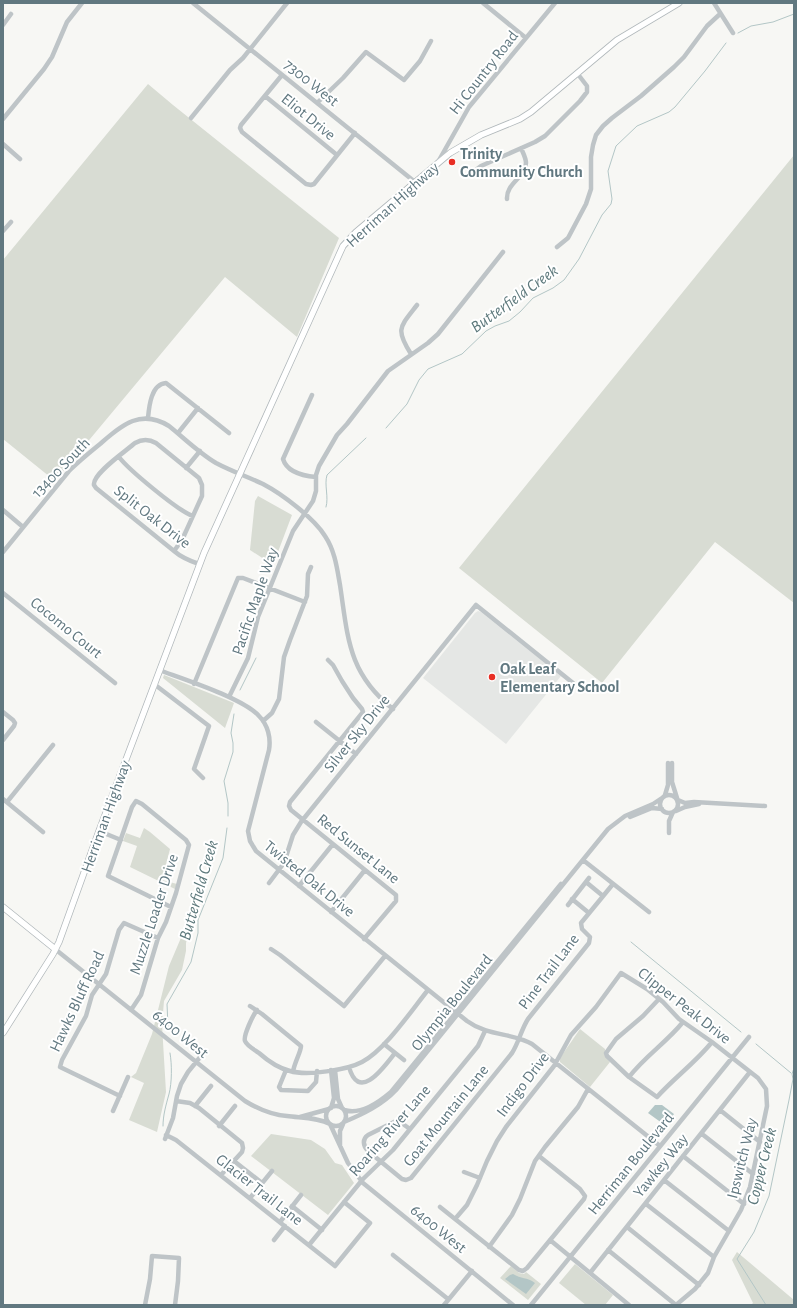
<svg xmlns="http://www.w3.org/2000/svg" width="797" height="1308" font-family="'Alegreya Sans',sans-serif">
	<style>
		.built { fill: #e5e7e5 }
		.green { fill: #d8dcd3 }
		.water { fill: #b3c6c6 }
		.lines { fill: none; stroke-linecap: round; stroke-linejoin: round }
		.stream { stroke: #b3c6c6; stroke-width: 1 }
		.major-casing { stroke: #b1b8bb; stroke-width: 7 }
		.minor { stroke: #bec4c7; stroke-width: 4.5 }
		.major { stroke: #fff; stroke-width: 5.5 }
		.poi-dot { fill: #e82e24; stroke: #fff; stroke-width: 1.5 }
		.labels { text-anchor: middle; stroke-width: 4; stroke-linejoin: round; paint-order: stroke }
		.street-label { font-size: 16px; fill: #617880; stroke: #fff }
		.poi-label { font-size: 16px; font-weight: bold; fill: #617880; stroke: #fff; text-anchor: start }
		.water-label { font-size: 17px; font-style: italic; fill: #5c787b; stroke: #fff }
	</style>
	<rect width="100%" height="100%" fill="#f7f7f4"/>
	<path class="built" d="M478,611L481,612L561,676L506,744L423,678L475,613Z"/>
	<path class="green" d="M148,84L173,105L339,238L297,337L225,277L55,481L3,439V260Z
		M794,155V603L715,542L602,683L459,568Z
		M258,496L292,515L273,565L250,550L255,501Z
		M164,675L234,703L225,728L163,678Z
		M144,828L150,832L170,849L162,880L177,884L175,889L130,867L137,846L123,841L126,833L140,838Z
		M183,933L188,935L186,943V951L182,970L164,1001L162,1025L166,1092L157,1132L129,1120L144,1083L131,1077L136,1073L152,1034L169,966Z
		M580,1029L605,1049V1056L610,1062L590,1087L560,1062V1058Z
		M271,1134L311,1140L325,1149L335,1163L342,1165L354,1183L328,1215L251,1156Z
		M737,1252L794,1300V1305H751L753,1303L732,1260Z
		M575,1264L613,1295L605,1305H586L559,1283Z
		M511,1266L519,1273L524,1274L526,1272L541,1284L528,1300L500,1278Z"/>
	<path class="water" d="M655,1105H662L674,1114L666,1126L648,1113Z
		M513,1274C521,1279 527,1277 535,1283L526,1294L505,1279L510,1275Z"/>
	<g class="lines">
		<path class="stream" d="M738,33L751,26L773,22L794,14
			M386,428L407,404L419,380L428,369L462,354L486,331L495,326L509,321L520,312L533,298L553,288L564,280L579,259L602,215L611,204L612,199L608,171L616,146L637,126L669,112L675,107L705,71L726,43
			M326,507C329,497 324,485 327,475L366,438
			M240,690L256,658
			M228,816V803L224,781L233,752V743L231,733L234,714
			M631,942L741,1032
			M168,1026L167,1004L191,962L198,933V920L223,858L227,828
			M756,1044L791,1073
			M163,1126C163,1115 166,1105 169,1094C172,1083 172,1064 170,1053
			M766,1305L737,1259L754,1232L769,1196L789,1100L793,1079L792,1074L794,1068"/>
		<defs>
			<path id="major" d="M3,907L55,949
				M3,1033L53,954L59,942L99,831L204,553L343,246L356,232L450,153L481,135L520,119L531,112L617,40L679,3"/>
		</defs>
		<use href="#major" class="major-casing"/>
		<path class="minor" d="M193,3L415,182
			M483,3L526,38
			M714,3L733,33
			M3,25L11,14
			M282,75L241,125L240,128L242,132L306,184L311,185L314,184L355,133
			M265,96L337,155
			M317,103L343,78L366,52L404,80L420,61L431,41
			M191,118L230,70L243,58L287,3
			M3,119L44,69L52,57L67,22L82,3
			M3,144L20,159
			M438,162L469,107L555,3
			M473,172L481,166L535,142L545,136L580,101L587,92V86L577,73
			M507,199C506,183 526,177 526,163C526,158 523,153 521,148
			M3,231L11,222
			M557,247L568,238L586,204L591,189V157L593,145L596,135L603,126L612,118L641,96L674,67L684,57L707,26L720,14
			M411,354C395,329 400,327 417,305
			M312,395L283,459C287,472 304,476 316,477
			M148,418C149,407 151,384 166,383L229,433
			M178,433L198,408
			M119,457C128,469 178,511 193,516
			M186,468L200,451
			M3,510L23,527
			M174,551L182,540L202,496V485L199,478L156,443C149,439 142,439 135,443C126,451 92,474 94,485L96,488L174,551C182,558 190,561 199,564
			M3,552L69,471C79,461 89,453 100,444C121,426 140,408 169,426C184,438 199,453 216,463C231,471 248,477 263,484C282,494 314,518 325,536C335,551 337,568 340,585C348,638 348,673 393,709
			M3,593L115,683
			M328,660L333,665L342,681L353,698L362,709L363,712L290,802L289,806L291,810L396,895V901L364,939
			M159,670C183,679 243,698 259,716C268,725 271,738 269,750L248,831L250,841L256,851L467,1021C489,1037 511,1032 532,1044L660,1146
			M154,684L209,726L194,769L203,778
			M194,684L238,578H243L305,602
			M229,697L248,658L258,617L293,531L313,501L316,491V475L319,466L337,435L347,424L388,371L428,343L438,334L503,252
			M3,712L13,720L15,723L14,726L3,740
			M263,721L272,713L279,699L284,657L290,640L307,596L308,574L311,567
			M316,722L356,754
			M672,763V782L677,798
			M660 804a9 9 0 1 1 18 0a9 9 0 1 1-18 0Z
			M665,795L668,785V763
			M3,799L43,832
			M678,800L685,803L694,802L765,806
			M7,802L53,745
			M676,811L685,807L699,804
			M630,817L652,808L662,809
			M99,831L121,840
			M669,833V821L673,812
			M583,860L649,912
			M586,882L603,896
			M269,883L284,863L293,835L301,822L476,605L573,683
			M299,886L333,844
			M572,899L589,913
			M568,905L589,878
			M331,912L365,870
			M55,949L245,1101C258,1109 272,1115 287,1116C301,1118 316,1117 330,1124
			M271,949L280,955L344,1006L385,956
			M659,999L643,1016L616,1039L606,1053L607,1056L629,1077L657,1097C674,1078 695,1063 712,1042
			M250,1006L262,1014L301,1046C301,1052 294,1063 293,1072
			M131,1010L141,995L158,938L166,922L176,893L189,845L186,840L142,804L136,801L132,807L108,876L171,907
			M257,1010C253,1015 243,1036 245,1041C247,1046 255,1050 259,1053C268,1061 278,1068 290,1071C307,1076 347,1070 362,1062C385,1050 411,1011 428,990
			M384,1044L404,1060
			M349,1067C359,1103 384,1067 395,1053
			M286,1070L279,1087L281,1090L308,1091L316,1082L317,1071
			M331,1070L334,1098L331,1108
			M335,1070L338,1099L342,1108
			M629,1077C645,1056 667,1042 683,1022
			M120,1096L60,1067L62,1060L86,1016L92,995L106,974L119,930L124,923L158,938
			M176,1101L190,1103L199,1108L242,1143L243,1148L242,1152L221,1175
			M195,1106L211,1086
			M326 1116a10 10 0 1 1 20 0a10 10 0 1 1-20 0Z
			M344,1110C361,1115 378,1103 391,1092L561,884
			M720,1110L760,1142
			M113,1111L128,1077
			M300,1117L329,1109
			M344,1122C363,1114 382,1105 396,1090L608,829L625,816L653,804L662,798
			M330,1124L348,1163L363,1183L513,1305
			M219,1126L235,1106
			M410,1129L400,1122L396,1121L368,1135C362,1139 363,1146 368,1151L402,1179L406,1180L411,1178L512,1053C519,1042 521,1030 528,1019L589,943L590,937L582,929L581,923L613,884
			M702,1134L753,1174
			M166,1135L176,1140L335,1266L370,1223L344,1202
			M165,1139L173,1118L177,1096L181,1084L188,1072L201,1056
			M340,1146V1131L343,1124
			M683,1156L744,1204
			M234,1161L262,1183
			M464,1172L480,1178
			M664,1180L729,1231
			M250,1198L272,1171
			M646,1204L714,1257
			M292,1206L322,1230
			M440,1207L519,1270L523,1271L527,1268L584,1199L585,1196L580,1189L539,1156
			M455,1219L467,1205L477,1185L487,1161L497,1141L506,1127L554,1066L571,1035L596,1007L621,973L647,989L663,1002L679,1019L712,1042L758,1078L766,1089L767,1106L750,1187L741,1210L714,1257L708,1273L695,1289L676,1305
			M280,1222L301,1195
			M627,1227L699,1285
			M274,1240L285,1226
			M550,1240L629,1305
			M309,1245L363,1179L393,1150L478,1046L485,1031
			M489,1247L512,1215L520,1199L535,1161L545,1147L578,1107L588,1089
			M608,1250L676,1305
			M393,1255L448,1299
			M590,1273L750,1072
			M145,1305L150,1279L152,1256L179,1258L178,1281L175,1305
			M444,1305L472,1271
			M531,1305L749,1037"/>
		<use href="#major" class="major"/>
	</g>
	<g class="poi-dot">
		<circle cx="452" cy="162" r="4"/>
		<circle cx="492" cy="677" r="4"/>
	</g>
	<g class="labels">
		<g class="street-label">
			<text transform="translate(483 72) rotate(-52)" y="6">Hi Country Road</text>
			<text transform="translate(312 82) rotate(39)" y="6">7300 West</text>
			<text transform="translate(309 116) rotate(39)" y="6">Eliot Drive</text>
			<text transform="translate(392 204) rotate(-42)" y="6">Herriman Highway</text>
			<text transform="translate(60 467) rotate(-46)" y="6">13400 South</text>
			<text transform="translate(153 516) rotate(38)" y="6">Split Oak Drive</text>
			<text transform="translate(254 601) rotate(-71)" y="6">Pacific Maple Way</text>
			<text transform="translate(67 627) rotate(39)" y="6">Cocomo Court</text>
			<text transform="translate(356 733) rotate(-51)" y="6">Silver Sky Drive</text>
			<text transform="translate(105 816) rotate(-70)" y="6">Herriman Highway</text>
			<text transform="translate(359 848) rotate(39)" y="6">Red Sunset Lane</text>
			<text transform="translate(310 878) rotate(39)" y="6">Twisted Oak Drive</text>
			<text transform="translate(153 914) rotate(-72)" y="6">Muzzle Loader Drive</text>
			<text transform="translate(548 971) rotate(-53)" y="6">Pine Trail Lane</text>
			<text transform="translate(76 1001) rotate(-65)" y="6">Hawks Bluff Road</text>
			<text transform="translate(451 1002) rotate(-51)" y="6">Olympia Boulevard</text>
			<text transform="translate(685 1005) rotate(38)" y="6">Clipper Peak Drive</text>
			<text transform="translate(181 1033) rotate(39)" y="6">6400 West</text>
			<text transform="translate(522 1084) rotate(-53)" y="6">Indigo Drive</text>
			<text transform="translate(445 1115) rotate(-51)" y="6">Goat Mountain Lane</text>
			<text transform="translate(389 1130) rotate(-49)" y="6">Roaring River Lane</text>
			<text transform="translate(741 1158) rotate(-76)" y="6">Ipswitch Way</text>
			<text transform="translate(630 1163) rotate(-51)" y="6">Herriman Boulevard</text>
			<text transform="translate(660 1165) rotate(-51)" y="6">Yawkey Way</text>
			<text transform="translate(260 1189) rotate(38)" y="6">Glacier Trail Lane</text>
			<text transform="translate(439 1228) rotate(39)" y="6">6400 West</text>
		</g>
		<g class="poi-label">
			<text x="460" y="159">Trinity<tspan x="460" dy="18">Community Church</tspan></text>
			<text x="500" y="674">Oak Leaf<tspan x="500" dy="18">Elementary School</tspan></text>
		</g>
		<g class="water-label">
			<text transform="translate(514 298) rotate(-36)" y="6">Butterfield Creek</text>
			<text transform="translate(198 890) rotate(-74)" y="6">Butterfield Creek</text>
			<text transform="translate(761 1166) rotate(-76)" y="6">Copper Creek</text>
		</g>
	</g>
	<rect width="797" height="1308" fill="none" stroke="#617880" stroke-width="8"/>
</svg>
